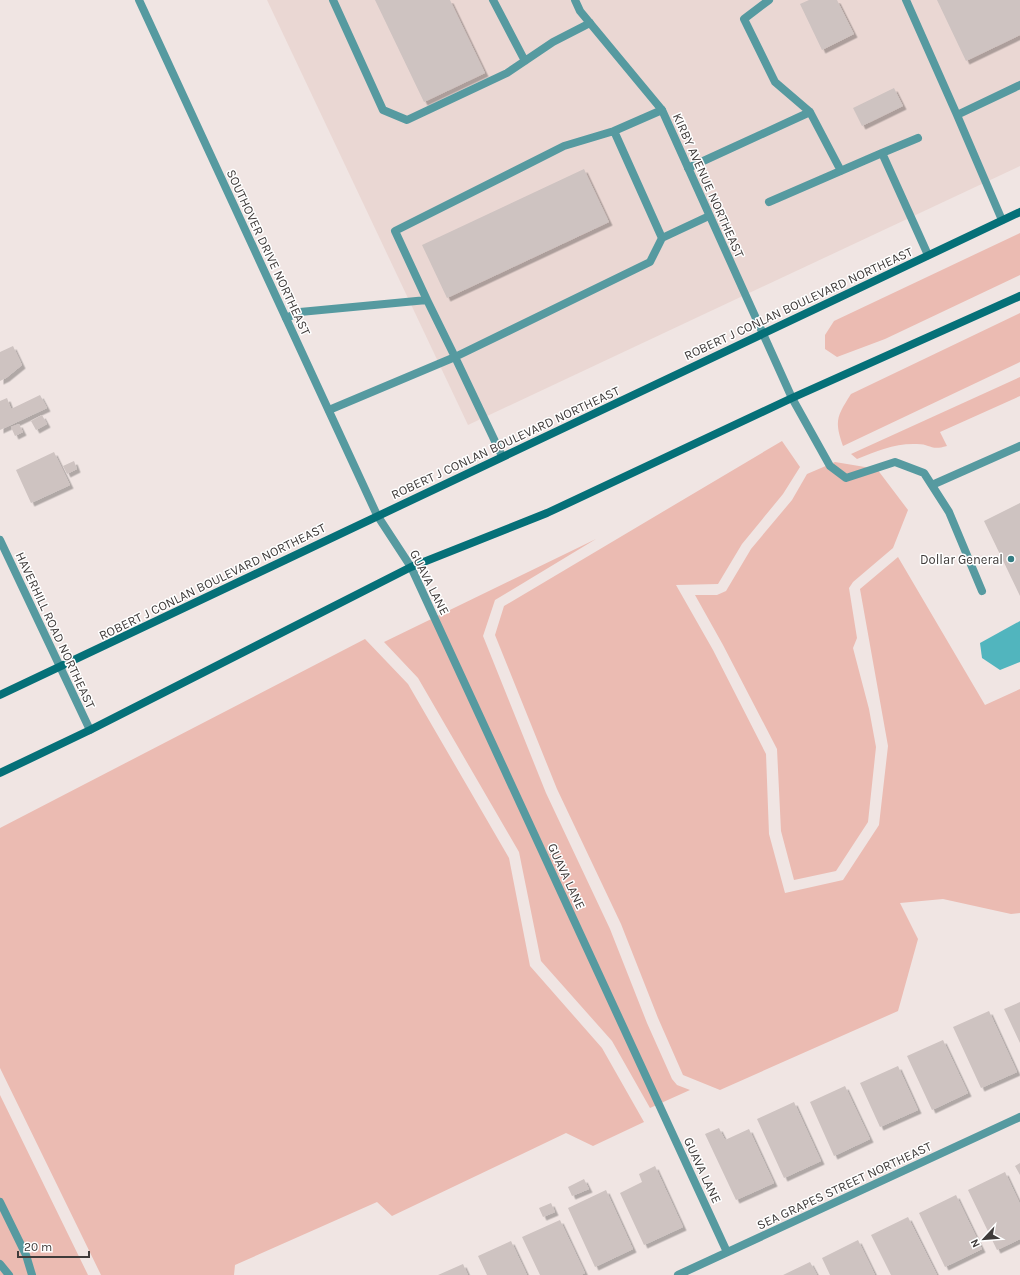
<svg xmlns="http://www.w3.org/2000/svg" width="1020" height="1275" font-family="Karla,sans-serif">
	<style>
		.built { fill: #ead7d3 }
		.green { fill: #ebbbb2 }
		.water { fill: #51b5be }
		.building { fill: #cec3c1; filter: url(#shadow) }
		.lines { fill: none; stroke-linecap: round; stroke-linejoin: round }
		.service { stroke: #569aa0; stroke-width: 8 }
		.minor { stroke: #569aa0; stroke-width: 8 }
		.secondary { stroke: #057078; stroke-width: 8 }
		.poi-dot { fill: #347d83; stroke: #fff; stroke-width: 1.5 }
		.labels { text-anchor: middle; stroke-width: 3; stroke-linejoin: round; paint-order: stroke }
		.street-label { font-size: 13px; fill: #3f3b3a; stroke: #fff }
		.poi-label { font-size: 13px; fill: #3f3b3a; stroke: #fff; text-anchor: end }
	</style>
	<defs>
		<filter id="shadow"><feDropShadow dx="3.5" dy="3.5" stdDeviation="0" flood-color="#0004"/></filter>
	</defs>
	<rect width="100%" height="100%" fill="#f0e5e3"/>
	<path class="built" d="M267,0H1020V166L468,425Z"/>
	<path class="green" d="M1020,233V275L885,339L837,357L825,349V335L834,321Z
		M1020,313V362L843,446C834,421 837,416 851,394Z
		M1020,377V396L940,432L947,446C930,451 931,444 917,444C895,443 877,451 857,459L851,454Z
		M782,441L800,467L783,494L742,544L718,584L676,585L713,650L766,754L769,834L785,893L843,880L879,825L888,746L860,589L898,557L985,705L1020,689V913L1011,914L943,899L900,903L918,939L898,1011L720,1090L683,1075L658,1018L621,924L557,789L495,635L504,606Z
		M835,462L877,469L908,510L893,548L853,582L849,588L857,638L853,648L869,709L876,747L868,822L836,871L794,880L781,831L777,749L723,645L695,595H717L726,591L751,549L792,500L807,474Z
		M596,539L495,600L483,636L546,793L610,929L647,1023L672,1079L677,1085L690,1090L650,1108L612,1041L541,961L519,852L418,678L384,642Z
		M365,639L408,684L509,858L530,966L602,1048L644,1122L593,1146L566,1133L392,1216L377,1202L235,1265L234,1275H101L0,1068V828Z
		M0,1095L88,1275H0Z"/>
	<path class="water" d="M1020,621V662L1000,670L982,658L980,643Z"/>
	<path class="building" d="M375,0H450L485,73L424,102Z
		M809,0H837L854,34L822,50L800,4Z
		M937,0H1020V35L966,61Z
		M894,88L903,106L862,126L853,108Z
		M584,169L609,222L447,298L422,245Z
		M13,346L22,365L6,378L0,381V352Z
		M40,395L47,408L0,430V401L7,398L11,409Z
		M42,415L47,424L36,430L31,421Z
		M19,424L23,432L15,436L11,427Z
		M54,452L70,485L31,503L16,470Z
		M74,461L77,469L67,474L63,466Z
		M1020,503V596L984,521Z
		M1020,1002V1043L1004,1009Z
		M989,1011L1017,1072L981,1088L953,1027Z
		M943,1040L968,1093L932,1110L907,1056Z
		M898,1066L918,1110L880,1127L860,1083Z
		M845,1086L870,1139L834,1156L810,1102Z
		M794,1102L821,1161L784,1178L757,1119Z
		M719,1128L725,1140L749,1129L774,1183L736,1200L705,1134Z
		M1020,1163V1175L1015,1166Z
		M655,1166L683,1227L644,1245L620,1193L642,1182L639,1174Z
		M1005,1172L1020,1204V1239L997,1250L968,1190Z
		M584,1179L589,1189L572,1196L568,1187Z
		M606,1190L633,1249L595,1267L568,1208Z
		M956,1195L982,1249L945,1267L919,1213Z
		M551,1203L555,1212L543,1217L539,1208Z
		M908,1217L937,1275H891L871,1235Z
		M560,1220L585,1273L581,1275H540L522,1237Z
		M858,1240L875,1275H830L822,1258Z
		M511,1241L527,1275H487L478,1256Z
		M810,1262L817,1275H783Z
		M463,1264L468,1275H438Z"/>
	<g class="lines">
		<path class="service" d="M333,0L383,110L407,120L507,73L553,42L590,23
			M493,0L525,61
			M769,0L744,19L775,82L810,112
			M906,0L957,115
			M662,110L614,131L662,238
			M882,153L918,138
			M688,168L810,112L841,171
			M769,202L882,153L928,255
			M1002,220L957,115L1020,85
			M427,300L395,231L564,146L614,131
			M286,318L300,312L427,300L455,357L329,410
			M792,398L830,466L846,478L895,462L924,473L949,512L982,591
			M502,456L455,357L650,262L662,238L709,216
			M932,485L1020,446"/>
		<path class="minor" d="M139,0L377,515L411,567L727,1252
			M575,0L580,11L662,110L792,398
			M0,540L90,730
			M0,1202L26,1255L32,1275
			M0,1264L9,1275
			M678,1275L1020,1117"/>
		<path class="secondary" d="M0,695L1020,212
			M0,773L90,730L411,567L547,513L792,398L1020,296"/>
	</g>
	<circle class="poi-dot" cx="1011" cy="559" r="4"/>
	<g class="labels">
		<g class="street-label">
			<text transform="translate(709 185) rotate(66)" y="5">KIRBY AVENUE NORTHEAST</text>
			<text transform="translate(269 252) rotate(65)" y="5">SOUTHOVER DRIVE NORTHEAST</text>
			<text transform="translate(798 303) rotate(-25)" y="5">ROBERT J CONLAN BOULEVARD NORTHEAST</text>
			<text transform="translate(505 442) rotate(-25)" y="5">ROBERT J CONLAN BOULEVARD NORTHEAST</text>
			<text transform="translate(212 581) rotate(-26)" y="5">ROBERT J CONLAN BOULEVARD NORTHEAST</text>
			<text transform="translate(430 582) rotate(63)" y="5">GUAVA LANE</text>
			<text transform="translate(56 630) rotate(65)" y="5">HAVERHILL ROAD NORTHEAST</text>
			<text transform="translate(567 876) rotate(65)" y="5">GUAVA LANE</text>
			<text transform="translate(703 1170) rotate(65)" y="5">GUAVA LANE</text>
			<text transform="translate(844 1185) rotate(-25)" y="5">SEA GRAPES STREET NORTHEAST</text>
		</g>
		<g class="poi-label">
			<text x="1003" y="564">Dollar General</text>
		</g>
	</g>
	<g transform="translate(984 1239) rotate(244)" stroke="#ffffff" stroke-width="3" paint-order="stroke">
	<path d="M0-3L7 15L0 10L-7 15Z" fill="#3f3b3a"/>
	<text y="-6" font-size="11" font-weight="bold" text-anchor="middle" fill="#3f3b3a">N</text>
	</g>
	<path d="M18 1251v6h71v-6" fill="none" stroke="#3f3b3a" stroke-width="2"/>
	<text x="24" y="1251" font-size="12" fill="#3f3b3a" stroke="#ffffff" stroke-width="3" paint-order="stroke">20 m</text>
</svg>
